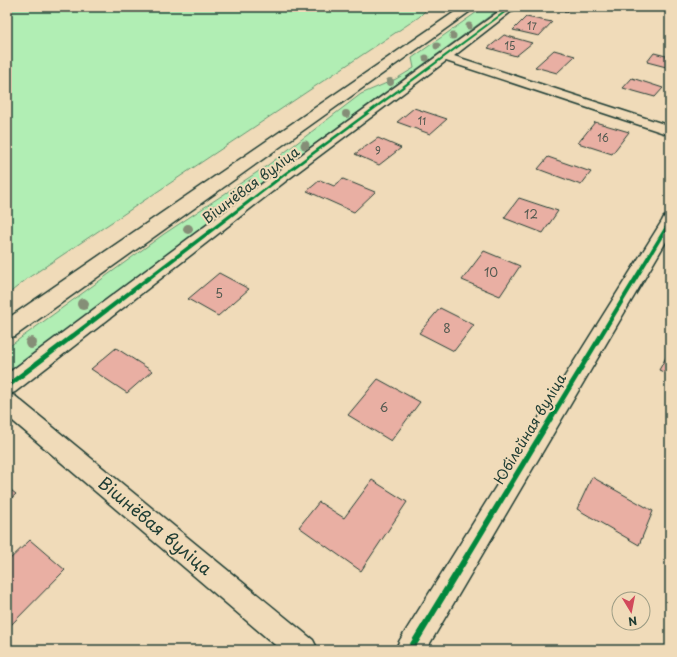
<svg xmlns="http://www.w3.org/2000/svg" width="677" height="657" font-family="'Playpen Sans',sans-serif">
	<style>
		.green { fill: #b1eeb4; stroke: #689674 }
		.building { fill: #e9afa3; stroke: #1f3d34 }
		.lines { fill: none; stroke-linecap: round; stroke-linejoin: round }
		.street-casing { stroke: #1f3d34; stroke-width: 3 }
		.secondary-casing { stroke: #1f3d34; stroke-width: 3 }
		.street { fill: #f0dbb9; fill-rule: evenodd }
		.secondary { fill: #f0dbb9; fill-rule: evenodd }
		.cycleway-casing { stroke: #f0dbb9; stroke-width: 3 }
		.cycleway { fill: #00873e; fill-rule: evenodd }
		.tree { fill: #858e77 }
		.labels { text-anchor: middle; stroke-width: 4; stroke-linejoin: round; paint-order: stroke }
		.far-number-label { font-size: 10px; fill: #525a50 }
		.number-label { font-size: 12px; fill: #525a50 }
		.street-label { font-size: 14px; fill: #1f3d34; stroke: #f0dbb9 }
		.near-street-label { font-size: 17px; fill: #1f3d34; stroke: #f0dbb9 }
	</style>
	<rect width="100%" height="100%" fill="#f0dbb9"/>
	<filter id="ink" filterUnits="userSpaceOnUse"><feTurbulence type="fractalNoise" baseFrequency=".025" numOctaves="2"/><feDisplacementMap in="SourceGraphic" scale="8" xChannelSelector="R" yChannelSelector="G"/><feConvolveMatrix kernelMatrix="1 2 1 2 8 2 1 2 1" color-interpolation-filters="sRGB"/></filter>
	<g filter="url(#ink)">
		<path class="green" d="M7,7H429L419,17L28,278L7,295Z
			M484,7H502L272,175L15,369H7V348L164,234L268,165L361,94L396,79L414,68L412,58Z"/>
		<path class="building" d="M547,7H572L567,12Z
			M526,17L552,22L539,36L513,30Z
			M504,35L532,43L516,56L488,48Z
			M554,50L575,56L557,73L535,67Z
			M654,53L670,57V68L647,62Z
			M632,78L663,88L655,97L623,88Z
			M414,108L447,119L430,134L397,122Z
			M595,122L629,132L612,154L578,143Z
			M378,138L401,148L379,165L355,154Z
			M548,157L591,172L581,185L538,169Z
			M343,179L375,192L354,212L307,191L320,180L334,186Z
			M519,198L558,211L543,233L504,218Z
			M484,251L520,266L500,296L462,280Z
			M219,273L249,289L218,316L188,299Z
			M440,308L474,325L454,351L419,333Z
			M116,348L152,371L127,393L91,369Z
			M670,350V375L659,370Z
			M378,379L420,402L391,441L348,415Z
			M592,477L653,511L639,545L577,509Z
			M372,480L407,502L361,571L299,527L319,502L344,518Z
			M7,487L16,494L7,502Z
			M30,540L65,570L7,629V562Z"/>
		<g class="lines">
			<defs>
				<path id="street" d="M505,7H517L454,56L670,126V135L446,61L291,177L15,392L9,394L15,396L313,640L318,650H281L7,416V374L279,171Z
					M670,216V235L426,650H395L400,640L662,221L664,217Z"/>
				<path id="secondary" d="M462,7H476L15,336L7,338V319Z"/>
			</defs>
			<use href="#street" class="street-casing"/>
			<use href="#secondary" class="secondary-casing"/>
			<use href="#street" class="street"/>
			<use href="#secondary" class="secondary"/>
			<defs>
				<path id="cycleway" d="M510,7H513L286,175L9,388H7V383L284,173Z
					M669,220H670V225L414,650H406Z"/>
			</defs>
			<use href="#cycleway" class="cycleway-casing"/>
			<use href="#cycleway" class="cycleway"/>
		</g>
		<g class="tree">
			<circle cx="469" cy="26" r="3.5"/>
			<circle cx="453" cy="36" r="3.5"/>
			<circle cx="437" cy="46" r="3.5"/>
			<circle cx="426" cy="58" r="3.5"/>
			<circle cx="390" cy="82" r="4"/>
			<circle cx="346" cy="114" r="4"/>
			<circle cx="305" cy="145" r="4.5"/>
			<circle cx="252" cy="184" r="5"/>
			<circle cx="215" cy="210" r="5"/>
			<circle cx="188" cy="229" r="5"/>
			<circle cx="83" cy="304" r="6"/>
			<circle cx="31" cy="343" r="6"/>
		</g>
	</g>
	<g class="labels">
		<g class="far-number-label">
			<text x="532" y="30">17</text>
			<text x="510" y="50">15</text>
			<text x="422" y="125">11</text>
			<text x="603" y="142">16</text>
			<text x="378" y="155">9</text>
		</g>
		<g class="number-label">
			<text x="531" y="219">12</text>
			<text x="491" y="277">10</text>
			<text x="219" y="298">5</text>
			<text x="447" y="333">8</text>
			<text x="384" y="412">6</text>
		</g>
		<g class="street-label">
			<text transform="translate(251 185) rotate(-37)" y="5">Вішнёвая вуліца</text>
			<text transform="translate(530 429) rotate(-59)" y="5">Юбілейная вуліца</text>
		</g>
		<g class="near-street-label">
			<text transform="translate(155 526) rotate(40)" y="6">Вішнёвая вуліца</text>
		</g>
	</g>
	<rect width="677" height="657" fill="none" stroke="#f0dbb9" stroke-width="24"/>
	<rect x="12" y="12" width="653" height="633" fill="none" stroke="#1f3d34" stroke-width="1.5" filter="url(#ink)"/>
	<g transform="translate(631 611) rotate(170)"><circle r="19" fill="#f0dbb9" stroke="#9c9c84"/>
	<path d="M0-3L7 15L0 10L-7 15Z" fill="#d1495b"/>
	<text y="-6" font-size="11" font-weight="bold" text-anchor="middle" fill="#1f3d34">N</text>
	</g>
</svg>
